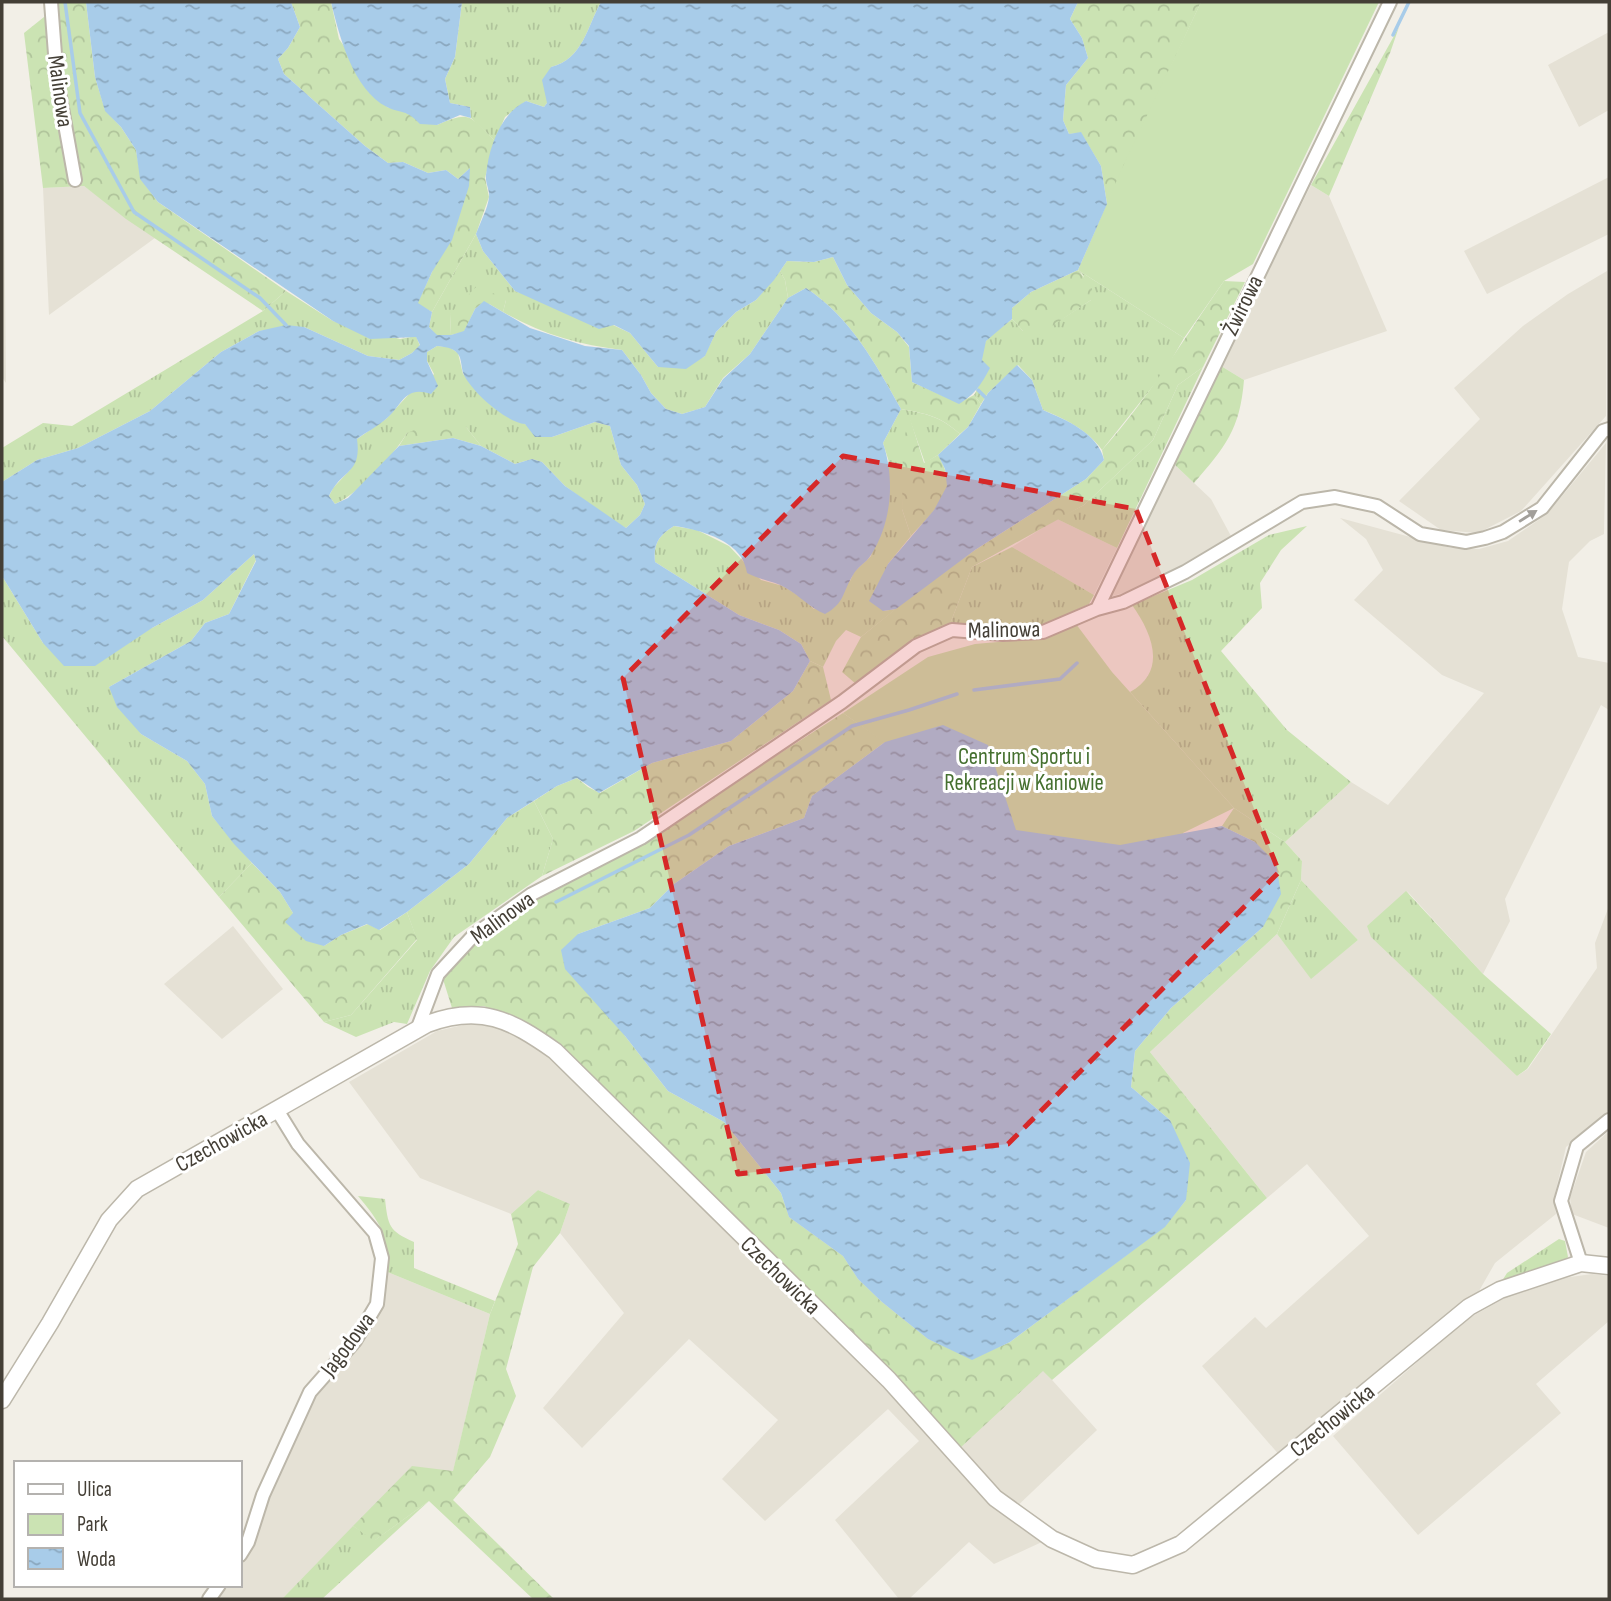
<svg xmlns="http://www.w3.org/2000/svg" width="1611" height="1601" font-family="'Sofia Sans Condensed',sans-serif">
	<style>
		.residential { fill: #e5e1d5 }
		.grass { fill: url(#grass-tufts) }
		.forest { fill: url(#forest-crowns) }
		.green { fill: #cbe3b3 }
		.water { fill: url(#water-ripples); fill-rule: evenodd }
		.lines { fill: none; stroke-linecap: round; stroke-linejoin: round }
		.stream { stroke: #a8cce9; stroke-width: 3.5 }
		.minor-casing { stroke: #bcb7aa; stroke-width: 16 }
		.tertiary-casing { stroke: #bcb7aa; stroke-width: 19 }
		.minor { stroke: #fff; stroke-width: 12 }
		.tertiary { stroke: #fff; stroke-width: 16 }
		.oneway { fill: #a29f9a }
		.marked { fill: #d62828; fill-opacity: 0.2; stroke: #d62828; stroke-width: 5; stroke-dasharray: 14 9; stroke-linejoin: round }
		.labels { text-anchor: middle; stroke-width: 6; stroke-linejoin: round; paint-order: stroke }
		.street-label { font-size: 23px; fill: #443f36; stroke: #fff }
		.park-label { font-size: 23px; fill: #45702f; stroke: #fff }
	</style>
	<defs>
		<pattern id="grass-tufts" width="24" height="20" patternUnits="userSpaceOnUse" patternTransform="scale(1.75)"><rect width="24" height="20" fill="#cbe3b3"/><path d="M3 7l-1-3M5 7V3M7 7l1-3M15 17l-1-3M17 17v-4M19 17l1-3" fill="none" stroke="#b0c49b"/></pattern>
		<pattern id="forest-crowns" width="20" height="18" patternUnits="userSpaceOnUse" patternTransform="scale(1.75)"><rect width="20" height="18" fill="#cbe3b3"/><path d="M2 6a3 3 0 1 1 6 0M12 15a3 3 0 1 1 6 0" fill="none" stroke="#b0c49b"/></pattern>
		<pattern id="water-ripples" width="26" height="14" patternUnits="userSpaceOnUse" patternTransform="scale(1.75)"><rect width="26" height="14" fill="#a8cce9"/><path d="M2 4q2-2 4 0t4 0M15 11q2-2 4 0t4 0" fill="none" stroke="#8aa7be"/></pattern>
	</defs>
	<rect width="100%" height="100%" fill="#f2efe7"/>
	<path class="residential" d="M1609,32V110L1579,127L1548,65Z
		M2,149L4,189L6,383L2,377Z
		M1609,177V234L1487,294L1464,251Z
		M1311,185L1329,196L1387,331L1244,380L1221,366Z
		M84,186L155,238L49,315L43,188Z
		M1607,271L1606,416L1521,511L1478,533L1441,530L1399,501L1480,419L1454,388L1523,326L1568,294Z
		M1606,443L1604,534L1590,541L1569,562L1562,609L1578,657L1609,663V710L1601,705L1505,899L1510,921L1483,974L1407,891L1517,1076L1528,1069L1597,968L1595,943L1609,906V1114L1566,1147L1554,1198L1556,1214L1495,1263L1479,1291L1281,1457L1202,1366L1255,1317L1266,1328L1369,1236L1307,1164L1267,1198L1150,1052L1277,934L1311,978L1358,940L1301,880L1302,861L1285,842L1351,782L1388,805L1484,693L1442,675L1354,600L1383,570L1366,539L1340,518L1451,548L1479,549L1508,541L1547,514Z
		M1175,465L1211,499L1231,536L1185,565L1130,591L1109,597Z
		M1057,519L1117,548L1094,595L1012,547Z
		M233,926L283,989L222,1039L164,984Z
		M485,1020L519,1030L1044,1371L1097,1430L1009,1514L1044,1541L994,1564L969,1542L909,1599H899L835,1520L919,1441L888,1409L765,1521L722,1479L778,1420L689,1339L582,1448L543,1408L624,1313L560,1233L570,1204L538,1190L511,1214L420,1178L349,1082L437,1031Z
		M1609,1131V1228L1572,1214L1570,1198L1586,1152Z
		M385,1271L490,1314L453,1472L412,1467L282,1599H215L224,1585H240V1561L252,1543L301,1416L317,1390L359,1343Z
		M1592,1274L1609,1276V1321L1536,1384L1561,1413L1418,1535L1333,1436L1464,1321L1521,1289L1549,1280Z"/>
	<path class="grass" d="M462,2H601C587,27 583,59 551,67L547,103L544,107L526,101L505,117L495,141L471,118L470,107L450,103L445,79L455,57Z
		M476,234L483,251L515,291L613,325L630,333L658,367L704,357L716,332L736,312L756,300L780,271L785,280L788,298L750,354L723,378L705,407L682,414L666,409L651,393L641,375L622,350C579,345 541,334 503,312L506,300L450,314L451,335H436L429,327L432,312Z
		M1078,270L1184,338L1165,371L1102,450C1088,430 1065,419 1043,410L1032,380L1018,365L988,393L981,404L974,395C986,379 976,357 986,341C991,333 1004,326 1012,319L1023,331L1062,319L1091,300L1083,275Z
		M286,291L333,321L400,339L416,336L420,346L412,353L399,360L368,356L304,327L259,331L221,352L150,411L78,448L37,460L2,482V448L43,423L72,426L263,311Z
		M437,346L449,347L458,353L463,374L525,424L552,437L595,422L610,426L621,465L637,485L645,504L640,515L626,528L614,522L565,486L542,462L532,459L515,464L481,446L466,427L407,433C393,456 360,493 335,504L329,496L333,488L350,470L357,439L386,419L410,393L419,390L434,374L427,361V352Z
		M1203,367L1117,548L1057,519L1084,505L1153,440L1178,385Z
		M901,409C927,414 940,416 960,434L938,455L925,463L910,420L902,509L911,536L888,564L883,611L896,609L861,637L846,630L836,641L823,667L810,661L801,644L779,630L739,615L655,562C653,544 659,535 674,526L697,530L729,546L761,580L783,586L804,599L814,609L850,581L854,572L871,556L889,462L883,443Z
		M1307,526L1281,550L1260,583L1262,608L1221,651L1287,730L1351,782L1285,842L1234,808L1130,692C1168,671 1152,633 1132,605L1192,580L1269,535Z
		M1012,547L1094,595L1089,604L1043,625L1004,628L950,624L972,567Z
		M254,554L256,560L229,614L205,623L191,641L109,687L141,734L187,761L205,784L212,816L252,863L219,897L2,636V576L43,643L152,628L203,600Z
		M534,801L553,839L542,876L454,937L430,971L407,1024L394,1022L356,1037L324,1022L351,1015L417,940L407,912L469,864L507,818Z
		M1301,880L1358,940L1311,979L1277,934Z
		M1406,891L1483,974L1551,1034L1527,1069L1517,1076L1371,937L1367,926Z
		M358,1196L385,1199C388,1226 389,1231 414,1242V1268L495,1301L490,1314L385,1271C390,1237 380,1222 358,1196Z
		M1559,1239L1565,1241L1568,1257L1562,1265L1500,1284L1507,1273Z
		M429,1501L322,1599H282L353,1526L375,1540Z"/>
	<path class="forest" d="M53,2H86L95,77L105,110L121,127L136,150L141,179L158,202L286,291L263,311L126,219L84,186L43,188L24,33L54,9Z
		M291,2H331L339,39L387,107L410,113L437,125C472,110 469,116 495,141L485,178L489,197L476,234L432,312L417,304L432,272L469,169L458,179L446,170L428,173L403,162L388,163L365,146L284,74L278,59L288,48L300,27Z
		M1078,2H1201L1107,204L1101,166L1081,133L1069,134L1063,120L1066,85L1088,58L1082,38L1070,19Z
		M1399,27L1390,53L1329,196L1311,185Z
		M833,257L847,285L871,313L897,332L909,347L912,382L959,403L974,395L981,404L968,427L960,434C940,416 928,414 901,409C875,363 851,318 806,288L788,298L785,280L780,271L787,261L814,262Z
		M1078,270L1092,288L1091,300L1039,335L1023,331L1012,319V308L1031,292Z
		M1224,281L1245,282L1203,367L1178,385L1153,440L1084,505L972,567L950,624L911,641L856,684L842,672L861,637L925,585L975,550L1086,479L1104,460L1102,450C1149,398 1184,338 1224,281Z
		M478,285L506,300L503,312L484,301L475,309L464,332L451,335L450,314Z
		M1221,366L1244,380C1240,430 1225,447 1194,483L1175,465Z
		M910,418L924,463L938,455C943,464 949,476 947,487C942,506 923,522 911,536L902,509L903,441Z
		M436,421L466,427L481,446L453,438L399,446L407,433Z
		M810,661L823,667L831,700L634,831L542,876L553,839L534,801L557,786L577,778L588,787L600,793L652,763L731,741L793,691Z
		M843,713L885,742L812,796L804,818L729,846L674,884L650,908L578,934L625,1036L668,1091L724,1122L781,1193L789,1217L843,1256L858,1279L882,1302L928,1339L972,1359L1010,1342L1164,1227L1186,1200L1170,1120L1131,1087L1135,1051L1171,1008L1263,927L1255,842L1222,826L1234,808L1285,842L1302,861L1301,880L1277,934L1150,1052L1267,1198L1052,1380L1043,1371L960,1448L523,1024L484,1006L452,1008L442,976L476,938L534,898L643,841Z
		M252,863L280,892L293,913L324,946L341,935L368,924L380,930L407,912L417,939L351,1015L324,1022L219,897Z
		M538,1190L570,1204L560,1233L533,1267L506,1369L516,1396L490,1457L453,1500L554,1599H533L429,1501L374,1541L353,1526L412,1466L453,1471L490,1314L518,1244L511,1214Z"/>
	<path class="green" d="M1201,2H1379L1253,264L1224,281L1184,338L1078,270L1123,166Z
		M1076,624L1112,672L1234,808L1183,833L1169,923L812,796L885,743L843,713L928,657L975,644L1046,638Z"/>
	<path class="water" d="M86,2H291L300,27L288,48L278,59L284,74L365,146L388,163L403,162L428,173L446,170L458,179L470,168L469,186L452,240L432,272L418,303L432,312L429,327L437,335H451L464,331L475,309L484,301L530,328L585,346L622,350L641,375L651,393L666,409L682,414L705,407L723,379L750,354L788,298L806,288C851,318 875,363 901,409L883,443C895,479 892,522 871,555C866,563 857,567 853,575C842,593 845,603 825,614C810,608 800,596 786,588C774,581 760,580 747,573C746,568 744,561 741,557C728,537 695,529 674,526C659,535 653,544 655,562L739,615L779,630L801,644L810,661L793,691L731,741L652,763L599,793L577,778L557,786L507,818L469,864L407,912L379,930L367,924L341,935L324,946L306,941L285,922L293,913L280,892L234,844L212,816L205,784L187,761L141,734L117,707L109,687L191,641L205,623L229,614L256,561L254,554L203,600L152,628L95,666H64L43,643L2,576V482L37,460L78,448L150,411L221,352L259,331L286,325L304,327L368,356L399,360L412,353L420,345L416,337L370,339L333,321L158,202L140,179L136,150L121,127L105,111L95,77ZM437,346C444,347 453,347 458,354C462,359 461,369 464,375C473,393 506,422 525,424L535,437H552L595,422L610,426L621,465L637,485L645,504L640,515L626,528L565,486L542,462L532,459L515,464L481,446L453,438L399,446L348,498L335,504L329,496C341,469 362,475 357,439C366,432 377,427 386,419C403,405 404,385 431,394L438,386L427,361V352Z
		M331,2H462L455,57L445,79L450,103L470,107L471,118L460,115L437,125L420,124C406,109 402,114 387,107C353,90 339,35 331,2Z
		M601,2H1078L1070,19L1082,38L1088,58L1066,85L1063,120L1069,134L1081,132L1101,166L1107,204L1078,270L1031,292L1012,308V319L986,341L982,360L990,368C981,385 975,394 959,404L912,382L909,346L897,332L871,313L847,285L833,257L814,262L787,261L774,280L756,300L736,312L716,332L705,356L686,369L658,367L630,333L614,325L599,329L515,291L483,251L476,234C480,223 488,208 489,197C490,190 485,183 486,175C489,147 500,114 526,101L544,107L547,103L542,80L551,67C583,59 587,27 601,2Z
		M1017,365L1032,380L1043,410C1066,420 1098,433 1104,460L1086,479L975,550L896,609L883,611L869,601L888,564L934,510L947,486L945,469L938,455L968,427L988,393Z
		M943,725L988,745L1016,830L1120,845L1222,826L1255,842L1276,863L1281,894L1263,927L1171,1008L1135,1051L1131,1087L1170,1120L1190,1163L1186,1200L1165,1227L1010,1342L972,1360L928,1339L882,1302L858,1279L843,1256L789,1217L781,1193L724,1122L668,1091L625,1036L565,969L561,950L578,934L650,908L674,884L729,846L804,818L812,796L885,742Z"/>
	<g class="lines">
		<path class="stream" d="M65,2L80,113L134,212L260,298L286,325
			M1393,35L1409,2
			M978,390L985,397
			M974,690L1060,679L1077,663
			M556,902L689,835L852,726L909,710L957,694"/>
		<defs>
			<path id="minor" d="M51,2L57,80L75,180
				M1097,609L1390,2
				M417,1030L438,974L474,935L532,894L641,838L842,702L916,646L952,630L1003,634L1043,632L1097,609L1123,602L1185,572L1302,502L1335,497L1377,506L1420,534L1466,542L1485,538L1503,532L1542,508L1603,431L1609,429
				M1581,1263L1561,1201L1577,1146L1609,1120
				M240,1555L248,1542L263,1495L310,1392L355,1341L377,1304L382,1258L375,1233L298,1144L277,1110
				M209,1599L219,1585"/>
			<path id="tertiary" d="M2,1400L50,1323L109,1220L137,1189L427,1024C481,1004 511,1020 555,1051L889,1380L995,1498L1052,1539L1096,1559L1133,1565L1181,1544L1469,1307L1500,1290L1581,1263L1609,1266"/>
		</defs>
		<use href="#minor" class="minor-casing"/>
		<use href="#tertiary" class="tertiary-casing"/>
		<use href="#minor" class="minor"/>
		<use href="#tertiary" class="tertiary"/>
	</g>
	<defs><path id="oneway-solid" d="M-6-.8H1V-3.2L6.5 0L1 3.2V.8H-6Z" transform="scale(1.75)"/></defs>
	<use class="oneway" href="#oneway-solid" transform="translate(1528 516) rotate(-32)"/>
	<path class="marked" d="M843,456L1136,509L1279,872L1008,1144L738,1174L623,678Z"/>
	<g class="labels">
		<g class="street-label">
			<text transform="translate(61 91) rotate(82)" y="8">Malinowa</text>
			<text transform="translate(1242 305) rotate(-64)" y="8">Żwirowa</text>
			<text transform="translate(1004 629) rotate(-1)" y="8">Malinowa</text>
			<text transform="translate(502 917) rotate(-36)" y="8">Malinowa</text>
			<text transform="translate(221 1141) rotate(-29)" y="8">Czechowicka</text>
			<text transform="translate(781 1275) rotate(44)" y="8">Czechowicka</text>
			<text transform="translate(347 1344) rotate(-53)" y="8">Jagodowa</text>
			<text transform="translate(1332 1420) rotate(-39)" y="8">Czechowicka</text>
		</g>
		<g class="park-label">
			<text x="1024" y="764">Centrum Sportu i<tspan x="1024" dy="26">Rekreacji w Kaniowie</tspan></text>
		</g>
	</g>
	<rect width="1611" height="1601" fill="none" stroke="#443f36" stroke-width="7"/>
	<rect x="14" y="1461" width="228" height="126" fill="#ffffff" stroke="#b4b2af" stroke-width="2"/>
	<rect x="28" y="1484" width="35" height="10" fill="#ffffff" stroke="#b4b2af" stroke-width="2"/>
	<text x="77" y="1496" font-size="21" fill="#443f36">Ulica</text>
	<rect x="28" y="1514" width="35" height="21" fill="#cbe3b3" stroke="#b4b2af" stroke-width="2"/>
	<text x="77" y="1531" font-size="21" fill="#443f36">Park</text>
	<rect x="28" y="1548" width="35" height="21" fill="url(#water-ripples)" stroke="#b4b2af" stroke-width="2"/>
	<text x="77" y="1566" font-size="21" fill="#443f36">Woda</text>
</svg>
